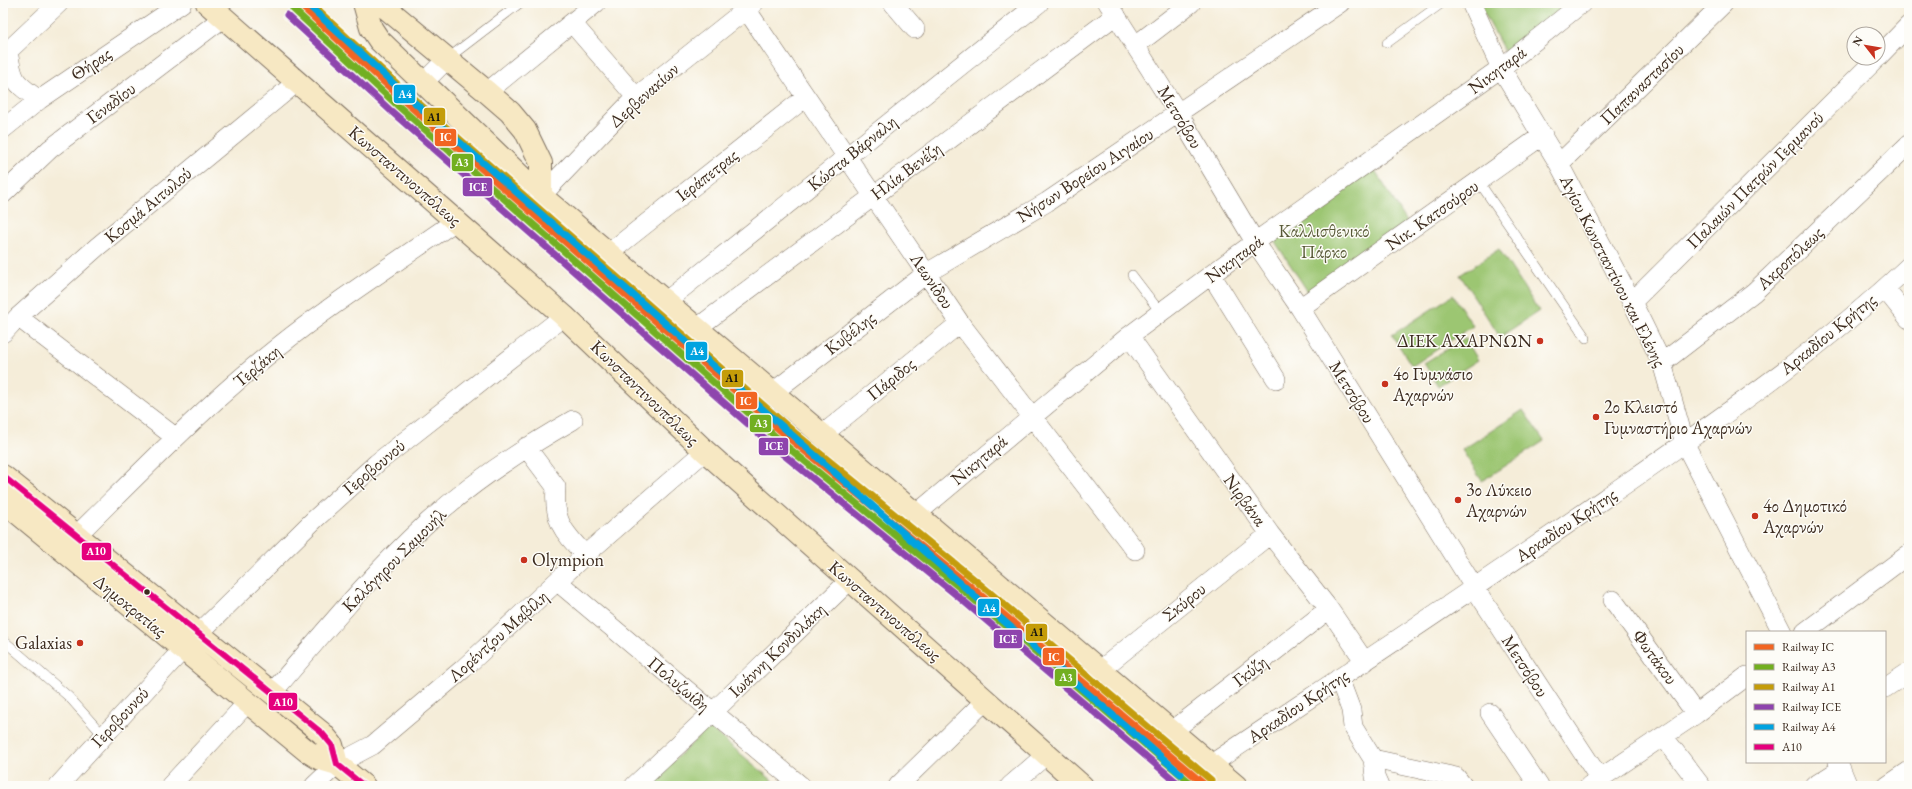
<svg xmlns="http://www.w3.org/2000/svg" width="1912" height="789" font-family="'EB Garamond',serif">
	<style>
		.green { fill: #9cc672; stroke: #6c7848 }
		.lines { fill: none; stroke-linecap: round; stroke-linejoin: round }
		.lane-casing { stroke: #7c6e5f; stroke-width: 10 }
		.street-casing { stroke: #7c6e5f; stroke-width: 20 }
		.secondary-casing { stroke: #7c6e5f; stroke-width: 24 }
		.lane { stroke: #fff; stroke-width: 9 }
		.street { stroke: #fff; stroke-width: 19 }
		.secondary { stroke: #f7e8c3; stroke-width: 22 }
		.bus-1-casing { stroke: #fdfcf7; stroke-width: 9 }
		.bus-1 { stroke: #e5007d; stroke-width: 6 }
		.rail-1-casing { stroke: #fdfcf7; stroke-width: 10 }
		.rail-2-casing { stroke: #fdfcf7; stroke-width: 10 }
		.rail-3-casing { stroke: #fdfcf7; stroke-width: 10 }
		.rail-4-casing { stroke: #fdfcf7; stroke-width: 10 }
		.rail-5-casing { stroke: #fdfcf7; stroke-width: 10 }
		.rail-1 { stroke: #f26522; stroke-width: 7 }
		.rail-2 { stroke: #72af20; stroke-width: 7 }
		.rail-3 { stroke: #c49c09; stroke-width: 7 }
		.rail-4 { stroke: #8e44ad; stroke-width: 7 }
		.rail-5 { stroke: #00a3e0; stroke-width: 7 }
		.poi-dot { fill: #c8321e; stroke: #fdfcf7; stroke-width: 1.5 }
		.bus-dot { fill: #3b2a1e; stroke: #fdfcf7; stroke-width: 1.5 }
		.labels { text-anchor: middle; stroke-width: 3; stroke-linejoin: round; paint-order: stroke }
		.street-label { font-size: 18px; fill: #3b2a1e; stroke: #fdfcf7 }
		.park-label { font-size: 18px; fill: #585937; stroke: #fdfcf7 }
		.poi-label { font-size: 18px; fill: #3b2a1e; stroke: #fdfcf7; text-anchor: start }
		.line-badge { stroke: #fdfcf7; stroke-width: 1.5 }
		.badge-label { font-size: 11px; text-anchor: middle; font-weight: bold; fill: #fff }
		.pale-badge-label { font-size: 11px; text-anchor: middle; font-weight: bold; fill: #111 }
	</style>
	<rect width="100%" height="100%" fill="#fdfcf7"/>
	<filter id="ink" filterUnits="userSpaceOnUse"><feTurbulence type="fractalNoise" baseFrequency=".025" numOctaves="2"/><feDisplacementMap in="SourceGraphic" scale="8" xChannelSelector="R" yChannelSelector="G"/><feConvolveMatrix kernelMatrix="1 2 1 2 8 2 1 2 1" color-interpolation-filters="sRGB"/></filter>
	<filter id="wash" filterUnits="userSpaceOnUse"><feTurbulence type="fractalNoise" baseFrequency=".012" numOctaves="4" result="noise"/><feDisplacementMap in="SourceGraphic" scale="16" xChannelSelector="R" yChannelSelector="G"/><feGaussianBlur stdDeviation="0.9" result="paint"/><feColorMatrix in="noise" values="0 0 0 0 0 0 0 0 0 0 0 0 0 0 0 0 0 1.4 0 .05"/><feComposite in="paint" operator="in"/></filter>
	<g filter="url(#wash)">
		<rect width="100%" height="100%" fill="#f5edd9"/>
		<path class="green" d="M1479,3H1588L1512,66Z
			M1373,167L1407,222L1308,292L1272,237Z
			M1499,249L1539,311L1500,337L1460,275Z
			M1453,295L1473,326L1412,366L1392,335Z
			M1465,338L1478,360L1438,386L1424,363Z
			M1523,410L1544,441L1482,481L1462,450Z
			M709,727L779,786H647Z"/>
	</g>
	<g filter="url(#ink)">
		<g class="lines">
			<defs>
				<path id="lane" d="M1387,43L1442,3
					M447,59L520,3
					M1479,182L1586,338
					M1132,275L1161,313
					M3,640L69,697L103,735"/>
				<path id="street" d="M742,3L960,323L1135,550
					M893,3L915,29
					M1108,3L1178,113L1255,242L1300,308L1474,587L1600,779
					M1471,3L1501,68L1559,164L1632,302L1662,363L1685,444L1782,632
					M572,23L636,97
					M1136,45L1191,3
					M1878,57L1909,25
					M424,82L447,59
					M487,92L596,3
					M39,100C14,82 13,82 8,51L59,3
					M3,129L39,100L182,3
					M1559,164L1724,3
					M3,194L50,149L223,18
					M541,196L636,97L754,3
					M609,253L806,97
					M1212,276L1276,379
					M1885,289L1909,319
					M665,302L1039,3
					M1632,302L1877,58
					M1300,308L1543,135
					M18,317L175,437
					M697,328L1116,15
					M3,333L18,317L97,247L297,82
					M1129,336L1270,534L1329,609L1365,662
					M1662,363L1754,292L1909,144
					M772,393L927,273L1047,202L1340,3
					M822,435L960,323
					M526,447L556,487C553,521 563,531 585,555
					M915,515L1129,336L1255,242L1501,68L1582,3
					M77,535C150,463 222,388 305,326C354,289 406,256 457,220
					M558,582L801,786
					M1613,600L1696,714
					M1805,632L1909,554
					M1099,671L1270,534
					M1339,678L1351,710L1353,727L1373,759L1456,777L1463,786
					M1885,688L1909,672
					M272,693C322,635 371,574 427,523C471,483 522,449 573,420
					M1490,713L1539,786
					M1171,732L1329,609
					M1663,736L1701,786
					M1373,759L1375,777L1379,786
					M1838,762L1848,786
					M1210,765C1341,677 1474,589 1604,499C1709,426 1816,354 1909,266
					M58,786L183,649L314,520L377,463L564,316
					M170,786L248,702
					M314,786L337,764L373,745L463,669L585,555L705,451
					M634,786L713,712L850,580
					M898,786L986,700
					M1010,786L1047,754
					M1589,786L1696,714L1747,676
					M1814,786L1841,769
					M1887,786L1909,771"/>
				<path id="secondary" d="M207,3L564,316L705,451L1082,786
					M364,3L371,28L379,40L541,196L1236,786
					M380,3L487,92L510,112L525,130L541,163V196
					M3,476L322,733L332,745L337,764
					M3,501L307,751L320,759L337,764L364,786"/>
			</defs>
			<use href="#lane" class="lane-casing"/>
			<use href="#street" class="street-casing"/>
			<use href="#secondary" class="secondary-casing"/>
			<use href="#lane" class="lane"/>
			<use href="#street" class="street"/>
			<use href="#secondary" class="secondary"/>
			<defs>
				<path id="bus-1" d="M3,476L322,733L332,745L337,764L364,786"/>
			</defs>
			<use href="#bus-1" class="bus-1-casing"/>
			<use href="#bus-1" class="bus-1"/>
			<defs>
				<path id="rail-1" d="M298,3L402,99L790,439L970,586L1206,786"/>
				<path id="rail-2" d="M293,9L397,105L785,445L965,592L1194,786"/>
				<path id="rail-3" d="M310,3L407,93L795,433L975,580L1211,780"/>
				<path id="rail-4" d="M287,15L391,111L779,451L960,598L1181,786"/>
				<path id="rail-5" d="M306,3L406,95L968,590L1181,774"/>
			</defs>
			<use href="#rail-1" class="rail-1-casing"/>
			<use href="#rail-2" class="rail-2-casing"/>
			<use href="#rail-3" class="rail-3-casing"/>
			<use href="#rail-4" class="rail-4-casing"/>
			<use href="#rail-5" class="rail-5-casing"/>
			<use href="#rail-1" class="rail-1"/>
			<use href="#rail-2" class="rail-2"/>
			<use href="#rail-3" class="rail-3"/>
			<use href="#rail-4" class="rail-4"/>
			<use href="#rail-5" class="rail-5"/>
		</g>
	</g>
	<g class="poi-dot">
		<circle cx="1540" cy="341" r="4"/>
		<circle cx="1385" cy="384" r="4"/>
		<circle cx="1596" cy="417" r="4"/>
		<circle cx="1458" cy="500" r="4"/>
		<circle cx="1755" cy="516" r="4"/>
		<circle cx="524" cy="560" r="4"/>
		<circle cx="80" cy="643" r="4"/>
	</g>
	<circle class="bus-dot" cx="147" cy="592" r="3.5"/>
	<g class="labels">
		<g class="street-label">
			<text transform="translate(91 64) rotate(-34)" y="6">Θήρας</text>
			<text transform="translate(1497 70) rotate(-37)" y="6">Νικηταρά</text>
			<text transform="translate(1642 84) rotate(-44)" y="6">Παπαναστασίου</text>
			<text transform="translate(644 95) rotate(-42)" y="6">Δερβενακίων</text>
			<text transform="translate(111 103) rotate(-37)" y="6">Γεναδίου</text>
			<text transform="translate(1180 117) rotate(59)" y="6">Μετσόβου</text>
			<text transform="translate(852 153) rotate(-39)" y="6">Κώστα Βάρναλη</text>
			<text transform="translate(906 171) rotate(-37)" y="6">Ηλία Βενέζη</text>
			<text transform="translate(707 175) rotate(-38)" y="6">Ιεράπετρας</text>
			<text transform="translate(1085 175) rotate(-33)" y="6">Νήσων Βορείου Αιγαίου</text>
			<text transform="translate(405 176) rotate(41)" y="6">Κωνσταντινουπόλεως</text>
			<text transform="translate(1755 180) rotate(-45)" y="6">Παλαιών Πατρών Γερμανού</text>
			<text transform="translate(148 205) rotate(-40)" y="6">Κοσμά Αιτωλού</text>
			<text transform="translate(1432 215) rotate(-35)" y="6">Νικ. Κατσούρου</text>
			<text transform="translate(1790 258) rotate(-43)" y="6">Ακροπόλεως</text>
			<text transform="translate(1234 259) rotate(-37)" y="6">Νικηταρά</text>
			<text transform="translate(1613 271) rotate(63)" y="6">Αγίου Κωνσταντίνου και Ελένης</text>
			<text transform="translate(932 281) rotate(56)" y="6">Λεωνίδου</text>
			<text transform="translate(850 333) rotate(-38)" y="6">Κυβέλης</text>
			<text transform="translate(1828 334) rotate(-39)" y="6">Αρκαδίου Κρήτης</text>
			<text transform="translate(257 366) rotate(-40)" y="6">Τερζάκη</text>
			<text transform="translate(891 379) rotate(-39)" y="6">Πάριδος</text>
			<text transform="translate(1352 392) rotate(58)" y="6">Μετσόβου</text>
			<text transform="translate(645 393) rotate(44)" y="6">Κωνσταντινουπόλεως</text>
			<text transform="translate(979 460) rotate(-40)" y="6">Νικηταρά</text>
			<text transform="translate(374 467) rotate(-40)" y="6">Γεροβουνού</text>
			<text transform="translate(1245 500) rotate(54)" y="6">Νιρβάνα</text>
			<text transform="translate(1566 525) rotate(-34)" y="6">Αρκαδίου Κρήτης</text>
			<text transform="translate(394 560) rotate(-45)" y="6">Καλόγηρου Σαμουήλ</text>
			<text transform="translate(1184 602) rotate(-39)" y="6">Σκύρου</text>
			<text transform="translate(130 606) rotate(39)" y="6">Δημοκρατίας</text>
			<text transform="translate(885 611) rotate(41)" y="6">Κωνσταντινουπόλεως</text>
			<text transform="translate(498 636) rotate(-42)" y="6">Λορέντζου Μαβίλη</text>
			<text transform="translate(777 650) rotate(-44)" y="6">Ιωάννη Κονδυλάκη</text>
			<text transform="translate(1655 657) rotate(54)" y="6">Φωτάκου</text>
			<text transform="translate(1525 666) rotate(57)" y="6">Μετσόβου</text>
			<text transform="translate(1250 671) rotate(-38)" y="6">Γκύζη</text>
			<text transform="translate(679 684) rotate(40)" y="6">Πολυζωίδη</text>
			<text transform="translate(1298 706) rotate(-34)" y="6">Αρκαδίου Κρήτης</text>
			<text transform="translate(120 717) rotate(-47)" y="6">Γεροβουνού</text>
		</g>
		<g class="park-label">
			<text x="1324" y="237">Καλλισθενικό<tspan x="1324" dy="21">Πάρκο</tspan></text>
		</g>
		<g class="poi-label">
			<text x="1532" y="347" text-anchor="end">ΔΙΕΚ ΑΧΑΡΝΩΝ</text>
			<text x="1393" y="380">4ο Γυμνάσιο<tspan x="1393" dy="21">Αχαρνών</tspan></text>
			<text x="1604" y="413">2ο Κλειστό<tspan x="1604" dy="21">Γυμναστήριο Αχαρνών</tspan></text>
			<text x="1466" y="496">3ο Λύκειο<tspan x="1466" dy="21">Αχαρνών</tspan></text>
			<text x="1763" y="512">4ο Δημοτικό<tspan x="1763" dy="21">Αχαρνών</tspan></text>
			<text x="532" y="566">Olympion</text>
			<text x="72" y="649" text-anchor="end">Galaxias</text>
		</g>
	</g>
	<g class="line-badge">
		<rect x="393" y="84" width="23" height="20" rx="4" fill="#00a3e0"/>
		<rect x="423" y="107" width="23" height="19" rx="4" fill="#c49c09"/>
		<rect x="434" y="128" width="23" height="19" rx="4" fill="#f26522"/>
		<rect x="451" y="153" width="23" height="19" rx="4" fill="#72af20"/>
		<rect x="462" y="177" width="31" height="20" rx="4" fill="#8e44ad"/>
		<rect x="685" y="341" width="23" height="20" rx="4" fill="#00a3e0"/>
		<rect x="721" y="369" width="23" height="19" rx="4" fill="#c49c09"/>
		<rect x="735" y="391" width="23" height="19" rx="4" fill="#f26522"/>
		<rect x="749" y="414" width="23" height="19" rx="4" fill="#72af20"/>
		<rect x="758" y="437" width="31" height="19" rx="4" fill="#8e44ad"/>
		<rect x="81" y="542" width="31" height="19" rx="4" fill="#e5007d"/>
		<rect x="977" y="598" width="23" height="19" rx="4" fill="#00a3e0"/>
		<rect x="1025" y="623" width="23" height="19" rx="4" fill="#c49c09"/>
		<rect x="993" y="629" width="30" height="20" rx="4" fill="#8e44ad"/>
		<rect x="1042" y="647" width="23" height="19" rx="4" fill="#f26522"/>
		<rect x="1054" y="668" width="23" height="19" rx="4" fill="#72af20"/>
		<rect x="268" y="692" width="30" height="19" rx="4" fill="#e5007d"/>
	</g>
	<g class="badge-label">
		<text x="405" y="98">A4</text>
		<text x="446" y="141">IC</text>
		<text x="462" y="166">A3</text>
		<text x="478" y="191">ICE</text>
		<text x="697" y="355">A4</text>
		<text x="746" y="405">IC</text>
		<text x="761" y="427">A3</text>
		<text x="774" y="450">ICE</text>
		<text x="96" y="555">Α10</text>
		<text x="989" y="612">A4</text>
		<text x="1008" y="643">ICE</text>
		<text x="1054" y="661">IC</text>
		<text x="1066" y="681">A3</text>
		<text x="283" y="706">Α10</text>
	</g>
	<g class="pale-badge-label">
		<text x="434" y="121">A1</text>
		<text x="732" y="382">A1</text>
		<text x="1037" y="636">A1</text>
	</g>
	<rect width="1912" height="789" fill="none" stroke="#fdfcf7" stroke-width="16"/>
	<rect x="1746" y="631" width="140" height="132" fill="#fdfcf7" stroke="#afa8a0"/>
	<rect x="1754" y="644" width="20" height="6" fill="#f26522" stroke="#afa8a0"/>
	<text x="1782" y="651" font-size="12" fill="#3b2a1e">Railway IC</text>
	<rect x="1754" y="664" width="20" height="6" fill="#72af20" stroke="#afa8a0"/>
	<text x="1782" y="671" font-size="12" fill="#3b2a1e">Railway A3</text>
	<rect x="1754" y="684" width="20" height="6" fill="#c49c09" stroke="#afa8a0"/>
	<text x="1782" y="691" font-size="12" fill="#3b2a1e">Railway A1</text>
	<rect x="1754" y="704" width="20" height="6" fill="#8e44ad" stroke="#afa8a0"/>
	<text x="1782" y="711" font-size="12" fill="#3b2a1e">Railway ICE</text>
	<rect x="1754" y="724" width="20" height="6" fill="#00a3e0" stroke="#afa8a0"/>
	<text x="1782" y="731" font-size="12" fill="#3b2a1e">Railway A4</text>
	<rect x="1754" y="744" width="20" height="6" fill="#e5007d" stroke="#afa8a0"/>
	<text x="1782" y="751" font-size="12" fill="#3b2a1e">Α10</text>
	<g transform="translate(1866 46) rotate(301)"><circle r="19" fill="#fdfcf7" stroke="#afa8a0"/>
	<path d="M0-3L7 15L0 10L-7 15Z" fill="#c8321e"/>
	<text y="-6" font-size="11" font-weight="bold" text-anchor="middle" fill="#3b2a1e">N</text>
	</g>
</svg>
